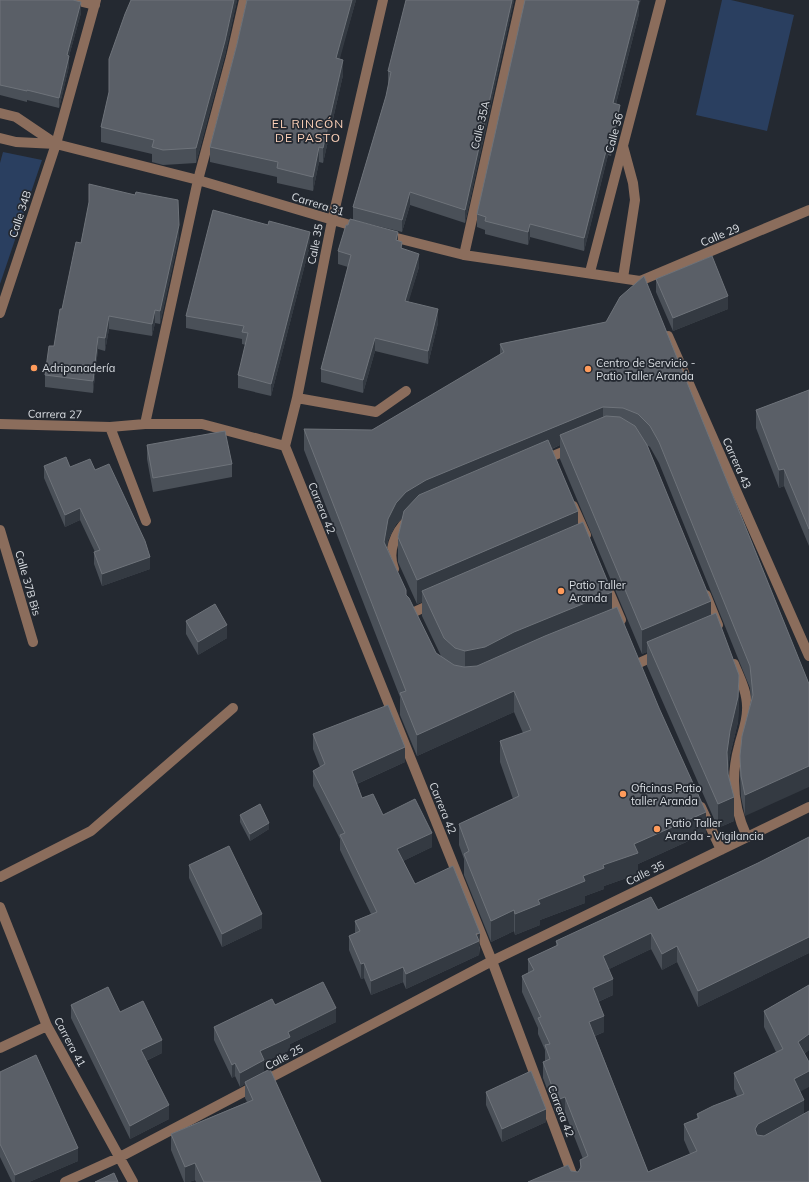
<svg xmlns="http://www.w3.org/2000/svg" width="809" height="1182" font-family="Mulish,sans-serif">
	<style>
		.green { fill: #2a3f60 }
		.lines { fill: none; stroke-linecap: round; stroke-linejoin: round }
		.minor { stroke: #8b6d5c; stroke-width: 10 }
		.wall { fill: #4a5058; fill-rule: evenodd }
		.shaded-wall { fill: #343a42 }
		.building { fill: #5a5f67; stroke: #6e737a }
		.poi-dot { fill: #ff9b5b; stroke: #242931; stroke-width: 1.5 }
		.labels { text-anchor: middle; stroke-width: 3.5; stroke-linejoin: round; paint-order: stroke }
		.street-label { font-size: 11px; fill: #dbdfe4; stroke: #242931 }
		.poi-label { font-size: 11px; fill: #dbdfe4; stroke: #242931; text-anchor: start }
		.neighbourhood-label { font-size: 12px; letter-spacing: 1px; fill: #fed2b9; stroke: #242931 }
	</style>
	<rect width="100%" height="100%" fill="#242931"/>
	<path class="green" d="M722,0H731L794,15L767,131L696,115Z
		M3,152L42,160L0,284V163Z"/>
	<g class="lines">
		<path class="minor" d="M74,0L95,5
			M0,113L16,117L56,144L198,180L360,228
			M0,138L16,142L56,144
			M385,235L464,255L640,281
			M464,255L521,0
			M590,272L661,0
			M623,278L635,200L633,183L623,146
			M640,281L809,210
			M0,313L56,144L96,0
			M668,336L809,656
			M297,398L376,412L406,391
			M0,424L110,427L145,424H202L285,446
			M145,424L198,180L231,57L244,0
			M110,427L146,521
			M285,446L492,961L575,1182
			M285,446L297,398L332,221L383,0
			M543,460L572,448
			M573,506L586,535
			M0,530L33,642
			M394,569C387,552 395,532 408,520
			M607,587L621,620
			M706,595L718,625
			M412,613L434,603
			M639,663L659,654
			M734,664C740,678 748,694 747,710C747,722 742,734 739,746C730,778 733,807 747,837
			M701,807L721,850
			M0,877L91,831L233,708
			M0,907L47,1026L133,1182
			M0,1048L47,1026
			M65,1182L120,1157L492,961L809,807"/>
	</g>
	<path class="wall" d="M0,0L81,13L69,56V66L59,108L27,100V102L0,95Z
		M131,0H237L225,55L196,163L163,165L152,162V154L101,142V127Z
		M247,0H356L339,59L343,75L323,163L319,162L313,191L277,183V177L210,162V147L237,44Z
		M514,0L465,223L410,205L402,232L353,220V207L386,96L389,84L388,83V71Z
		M639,6V14L616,104L620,117L611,156L608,155L584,251L530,237L528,245L485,234V230L477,227V214Z
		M89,184L179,237L160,324L155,323L152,336L109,329L105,351L98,349L93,393L45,387V375L54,346L62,309L81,243L89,203Z
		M398,241L402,248L419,267L408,302L438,323L428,364L375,351L363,393L321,382V369L348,267L338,264V251Z
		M310,245L271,396L238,388V375L246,345L242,344V339L186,328V316Z
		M656,279L728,309L673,331L656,292Z
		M606,322L809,684L745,816L741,797L740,777V756L751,700L750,688L659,463L650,447L647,445L711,615L739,699L738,722L730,755L728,769L734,821L718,828L647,666V652L642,654L560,459V445L552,449L578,525L612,609L706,833L638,864V874L604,886V889L585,896V903L540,920V925L515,935L514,931L491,942L464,875V859L459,845V824L513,799L500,762V741L523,733L514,712L417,756L400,715V697L304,450V429L372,430L500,355V344ZM403,517L398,537V562L417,604L422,602V616L441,656L436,653L406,595L387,547L388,540L396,524Z
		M809,390V546L784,486L779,488L756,428V410Z
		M147,445L232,464V477L153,492L147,459Z
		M44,466L70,467L95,470L150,569L102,586L94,564V552H95L80,520L65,527L44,478Z
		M186,621L227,638L198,655L186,634Z
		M313,734L405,762L357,784L362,798L383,815L432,847L403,861L415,884L480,947L479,955L406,989L403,982L371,995L364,978L361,979L349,950V936L355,933V921L371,914L340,850V839L313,786V771L320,767L313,749Z
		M240,815L269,829L250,841L240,822Z
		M809,837V953L698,1007L677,962L662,970L651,949L609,969L613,995L598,1002L604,1032L595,1036L648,1172L690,1154L684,1140V1124L697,1118V1114L737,1096L734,1089V1073L776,1052L764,1027V1011L809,985V1050L804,1054L800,1092L804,1114L809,1182H528L571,1171L578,1172L580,1169V1160L583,1159L565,1113L557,1116L543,1078V1062L545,1061V1050L538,1034V1028L522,992V976L528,973V959L556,946V941L658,910L758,863Z
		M189,865L262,928L222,947L189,878Z
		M71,1005L120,1012L162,1053L146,1061L169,1119L130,1139L71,1018Z
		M275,1005L336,1022L290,1044V1050L264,1062V1072L321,1182H196L195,1180L189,1182H184L171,1150V1134L247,1102L245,1098V1084L240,1087L235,1076L232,1078L214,1040V1027Z
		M0,1072L78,1161L29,1182H12L0,1157Z
		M486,1092L546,1122L502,1142L486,1105Z"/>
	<path class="shaded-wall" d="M234,0H237L225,55L196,163V148Z
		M352,0H356L336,73V58Z
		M512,0H514L465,223V210Z
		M637,0H641L639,6V14L613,115V103Z
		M81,2V13L69,56V66L59,108V98L67,55Z
		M343,60V75L323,163V148Z
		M620,105V117L611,156V144Z
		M608,143V155L584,251V238Z
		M319,147V162L313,191V177Z
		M410,192V205L402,232V220Z
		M530,224V237L528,245V232Z
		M179,225V237L160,324V311Z
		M310,232V245L271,396V384Z
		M398,232V245L396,240Z
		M419,254V267L405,314V301Z
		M728,296V309L673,331V318Z
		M438,309V323L428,364V351Z
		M155,310V323L152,336V324Z
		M109,316V329L105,351V338Z
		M98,337V349L93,393V381Z
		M375,338V351L363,393V380Z
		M603,407V428L560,435V445L426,501L406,513L396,524L388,540L384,563V542L388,519L396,503L406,492L426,480Z
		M784,469V486L779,488V470Z
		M80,508V520L65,527V515Z
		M578,511V535L422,591V602L417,604V580Z
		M150,557V569L102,586V574Z
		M612,592V616L465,676V651Z
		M711,601V625L647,642V652L642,654V630Z
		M227,625V638L198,655V642Z
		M739,675V699L738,722L730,755L727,777V752L730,731Z
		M514,691V712L417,756V735Z
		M405,747V762L352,786V771Z
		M809,766V787L745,816V795Z
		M734,797V821L718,828V804Z
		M706,812V833L638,864V874L604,886V889L585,896V903L540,920V925L515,935V914L538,900L603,865L634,844Z
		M269,823V829L250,841V834Z
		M432,833V847L397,864V849Z
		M514,910V931L491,942V921Z
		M262,914V928L222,947V934Z
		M480,933L479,955L406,989V974Z
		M651,933V949L603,972V956Z
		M809,937V953L698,1007V991Z
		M677,946V962L662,970V954Z
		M364,963V978L361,979V964Z
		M403,967V982L371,995V981Z
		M613,979V995L593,1004V988Z
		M336,1008V1022L290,1044V1050L264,1062V1074L245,1082V1084L240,1087V1073L260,1051L288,1032Z
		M604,1016V1032L589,1038V1022Z
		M809,1034V1050L798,1058V1042Z
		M162,1040V1053L141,1063V1050Z
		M235,1063V1076L232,1078V1065Z
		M809,1071V1087L794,1095V1079Z
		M565,1097V1113L557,1116V1100Z
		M804,1100V1116L758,1141L755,1129L758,1124Z
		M169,1105V1119L130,1139V1126Z
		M546,1109V1122L502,1142V1129Z
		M78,1148V1161L29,1182H15V1175Z
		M195,1163V1180L189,1182H185V1167Z"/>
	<path class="building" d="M0,0H73L81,2L67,55L69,56L59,98L27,90V91L0,85Z
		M131,0H234L225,41L196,148L163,150L152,147L154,140L101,127L109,92V59L125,14Z
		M247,0H352L336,58L343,60L323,148L319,147L313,177L277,168L278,162L210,147L237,44Z
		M406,0H512L465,210L410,192L402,220L353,207L386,96L391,72L388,71Z
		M525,0H637V1H639L613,103L620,105L611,144L608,143L584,238L530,224L528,232L485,221L486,217L477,214Z
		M89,184L135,195L136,192L178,200L179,225L160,311L155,310L152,324L109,316L105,338L98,337L93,381L45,375L49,346H54L60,309H62L76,242L81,243L89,202Z
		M213,210L268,225L269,221L310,232L271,384L238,375L248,333L242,332L244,326L186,316Z
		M350,219L398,232L396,240L402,242L401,248L419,254L405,301L438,309L428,351L375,338L363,380L321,369L351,255L338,251L346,225H348Z
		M712,256L728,296L673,318L656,279Z
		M644,276L809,684V766L745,795L741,776L740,756L742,736L753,695L750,666L659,442L650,426L638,414L623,408L603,407L426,480L406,492L396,503L388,519L384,542L406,590V595L409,598L436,653L454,665L464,667L477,666L545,636L617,607L659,708L706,812L634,844L638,853L603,865L604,868L583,876L585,881L538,900L540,904L515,914L514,910L491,921L464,854L469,851L459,824L519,796L500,741L531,730L514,691L417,735L400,693L406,691L304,429L372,430L504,352L500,344L606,322L620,297Z
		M809,390V529L784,469L779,470L756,410Z
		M606,416L620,417L635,426L647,445L711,601L642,630L560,435Z
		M225,431L232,464L153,478L147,445Z
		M548,440L578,511L417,580L398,537L404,511L419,495Z
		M66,457L70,467L90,459L95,470L109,464L145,541L150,557L102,574L94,552L100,550L80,508L65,515L44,466Z
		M583,522L612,592L514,632L485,647L465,651L455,648L444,638L422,591Z
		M215,604L227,625L198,642L186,621Z
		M716,613L739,675L738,697L730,731L727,752L728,774L734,797L718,804L647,642Z
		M388,705L405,747L352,771L362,798L373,794L383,815L415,799L432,833L397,849L415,884L453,866L480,933L476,934L479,941L406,974L403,967L371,981L364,963L361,964L349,936L360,931L355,921L377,912L340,835L345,833L313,771L325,764L313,734Z
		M260,804L269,823L250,834L240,815Z
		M809,837V937L698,991L677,946L662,954L651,933L603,956L613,979L593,988L604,1016L589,1022L648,1172L697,1151L684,1124L699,1118L697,1114L713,1106L744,1094L734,1073L783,1049L764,1011L809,985V1034L798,1042L809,1062V1071L794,1079L804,1100L758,1124L755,1129L757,1135L764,1136L809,1111V1182H528L568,1165L571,1171L578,1172L581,1167L580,1160L588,1156L565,1097L557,1100L543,1062L550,1059L545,1045L550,1044L538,1018L541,1017L522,976L534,970L528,959L558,945L556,941L651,897L658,910L758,863Z
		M229,846L262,914L222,934L189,865Z
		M323,982L336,1008L288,1032L290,1037L260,1051L264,1060L240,1073L235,1063L232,1065L214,1027L272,999L275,1005Z
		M108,987L120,1012L143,1001L162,1040L141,1050L169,1105L130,1126L71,1005Z
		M36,1055L78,1148L15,1175L0,1144V1072Z
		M270,1069L321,1182H204L195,1163L185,1167L171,1134L253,1100L245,1082Z
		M531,1071L546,1109L502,1129L486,1092Z
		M114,1173L118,1182H95Z"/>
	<g class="poi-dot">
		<circle cx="34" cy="368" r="4"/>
		<circle cx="588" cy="369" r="4"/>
		<circle cx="561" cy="591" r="4"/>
		<circle cx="623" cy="794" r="4"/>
		<circle cx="657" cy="829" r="4"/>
	</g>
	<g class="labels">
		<g class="street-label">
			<text transform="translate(480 125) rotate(-77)" y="4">Calle 35A</text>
			<text transform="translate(614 133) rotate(-75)" y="4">Calle 36</text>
			<text transform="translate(318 204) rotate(17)" y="4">Carrera 31</text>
			<text transform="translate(20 214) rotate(-72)" y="4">Calle 34B</text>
			<text transform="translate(720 235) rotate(-23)" y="4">Calle 29</text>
			<text transform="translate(315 244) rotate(-79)" y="4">Calle 35</text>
			<text transform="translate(55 414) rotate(1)" y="4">Carrera 27</text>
			<text transform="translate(737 463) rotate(66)" y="4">Carrera 43</text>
			<text transform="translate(322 508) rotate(68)" y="4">Carrera 42</text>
			<text transform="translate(28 583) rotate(74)" y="4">Calle 37B Bis</text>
			<text transform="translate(443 808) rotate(68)" y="4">Carrera 42</text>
			<text transform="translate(645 873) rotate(-26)" y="4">Calle 35</text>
			<text transform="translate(70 1042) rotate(62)" y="4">Carrera 41</text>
			<text transform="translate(284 1057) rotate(-28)" y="4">Calle 25</text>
			<text transform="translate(561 1111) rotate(69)" y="4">Carrera 42</text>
		</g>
		<g class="poi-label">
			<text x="596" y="367">Centro de Servicio -<tspan x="596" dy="13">Patio Taller Aranda</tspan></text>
			<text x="42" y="372">Adripanadería</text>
			<text x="569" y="589">Patio Taller<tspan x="569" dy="13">Aranda</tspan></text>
			<text x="631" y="792">Oficinas Patio<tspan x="631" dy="13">taller Aranda</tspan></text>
			<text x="665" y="827">Patio Taller<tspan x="665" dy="13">Aranda - Vigilancia</tspan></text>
		</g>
		<g class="neighbourhood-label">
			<text x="308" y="128">EL RINCÓN<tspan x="308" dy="14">DE PASTO</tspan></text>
		</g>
	</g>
</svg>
